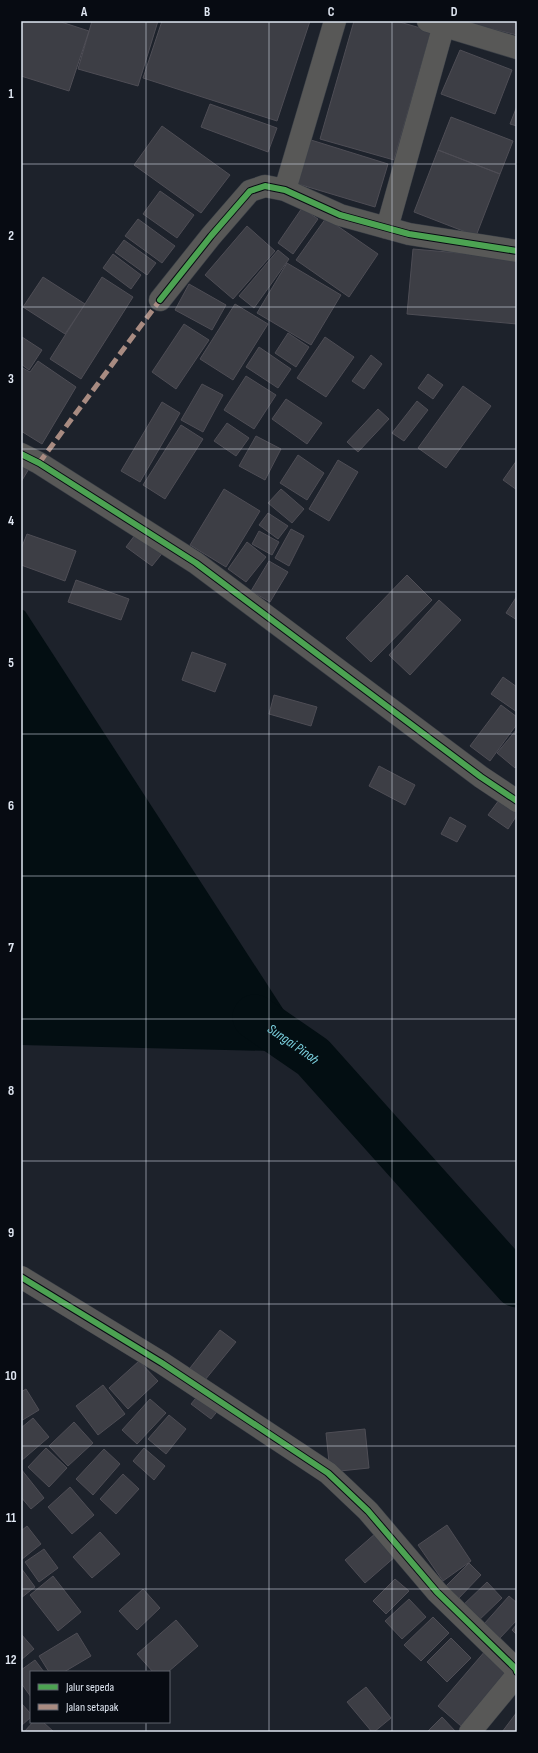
<svg xmlns="http://www.w3.org/2000/svg" width="538" height="1753" font-family="'Sofia Sans Condensed',sans-serif">
	<style>
		.water { fill: #030e12 }
		.lines { fill: none; stroke-linecap: round; stroke-linejoin: round }
		.river { stroke: #030e12; stroke-width: 45 }
		.building { fill: #3d3e45; stroke: #4e4d55 }
		.minor-casing { stroke: #393e46; stroke-width: 23 }
		.minor { stroke: #585857; stroke-width: 22 }
		.quiet { stroke: #a88b81; stroke-width: 5; stroke-dasharray: 10 5; stroke-linecap: butt }
		.cycleway-casing { stroke: #070b12; stroke-width: 8 }
		.cycleway { stroke: #4ca352; stroke-width: 6 }
		.grid { fill: none; stroke: #e0e7f2; stroke-width: 1; stroke-opacity: 0.55 }
		.labels { text-anchor: middle; stroke-width: 3; stroke-linejoin: round; paint-order: stroke }
		.water-label { font-size: 14px; font-style: italic; fill: #7acfdd; stroke: #070b12 }
		.neatline { fill: none; stroke: #e0e7f2; stroke-width: 1.5 }
		.grid-label { font-size: 13px; text-anchor: middle; font-weight: bold; fill: #e0e7f2 }
	</style>
	<rect width="100%" height="100%" fill="#1d222b"/>
	<path class="water" d="M21,609L25,611L311,1052L21,1045Z"/>
	<g class="lines">
		<path class="river" id="s1" d="M255,1017L313,1057L517,1285"/>
	</g>
	<path class="building" d="M21,21H58L89,31L69,91L21,76Z
		M92,21H158L138,86L78,69Z
		M162,21H310L277,121L143,78Z
		M354,21H396L431,31L394,160L320,139Z
		M464,21H517V35L464,22Z
		M460,50L512,70L495,114L441,94Z
		M210,104L277,128L268,152L201,127Z
		M517,106V126L510,124Z
		M451,117L513,141L500,174L438,150Z
		M162,126L230,175L201,213L134,165Z
		M311,140L388,164L375,207L298,184Z
		M438,150L500,174L476,236L414,212Z
		M160,191L194,215L177,238L143,214Z
		M302,208L318,219L293,254L278,243Z
		M326,218L378,254L349,297L296,260Z
		M138,219L175,246L162,263L125,236Z
		M247,226L275,251L233,299L205,275Z
		M124,240L156,263L147,275L115,252Z
		M413,249L517,258V324L407,314Z
		M278,250L289,259L254,308L239,296Z
		M113,254L141,275L131,289L103,268Z
		M287,263L341,295L311,345L257,313Z
		M43,277L85,304L65,334L23,307Z
		M102,277L133,297L81,379L50,359Z
		M189,284L226,305L212,330L175,310Z
		M235,304L268,324L233,380L200,359Z
		M184,324L209,340L176,389L152,372Z
		M288,333L309,347L296,367L275,353Z
		M22,337L42,350L29,370L21,364Z
		M325,337L354,357L326,397L297,378Z
		M259,347L291,369L278,388L246,367Z
		M371,355L382,364L364,389L352,381Z
		M38,361L76,387L42,444L21,431V367L30,372Z
		M428,374L443,385L433,399L418,388Z
		M246,376L276,395L254,429L224,410Z
		M202,384L223,395L203,432L181,420Z
		M463,386L491,406L446,468L418,448Z
		M286,399L322,423L307,444L272,419Z
		M417,401L428,410L404,441L392,433Z
		M162,402L180,413L140,482L121,471Z
		M378,409L389,419L358,452L347,442Z
		M227,423L249,438L236,456L214,441Z
		M181,425L203,439L165,499L143,485Z
		M256,436L281,449L265,480L239,466Z
		M298,455L324,473L307,500L280,483Z
		M338,460L358,472L329,521L309,509Z
		M517,460V490L503,480Z
		M21,462L30,467L21,482Z
		M224,489L260,511L226,567L190,545Z
		M281,489L304,509L292,523L268,503Z
		M268,513L288,526L278,539L259,525Z
		M291,529L304,536L289,566L275,558Z
		M138,531L164,551L152,566L126,547Z
		M259,531L279,542L272,555L252,544Z
		M27,534L76,551L65,581L21,565V549Z
		M247,542L266,557L246,582L228,569Z
		M269,561L288,572L270,602L251,591Z
		M407,575L432,600L371,662L346,638Z
		M76,580L129,599L121,620L68,602Z
		M517,596V620L506,613Z
		M439,600L461,620L410,675L389,655Z
		M192,652L226,664L215,692L182,680Z
		M503,677L517,687V712L491,694Z
		M274,695L317,707L311,726L269,714Z
		M501,705L517,717V724L490,761L470,746Z
		M517,729V765L515,768L497,753Z
		M379,766L415,785L405,805L369,786Z
		M502,796L517,807V815L508,829L488,815Z
		M450,817L466,826L457,842L441,834Z
		M220,1330L236,1342L205,1380L190,1368Z
		M139,1361L158,1381L128,1409L109,1388Z
		M103,1385L125,1414L98,1435L76,1406Z
		M26,1389L39,1410L21,1421V1392Z
		M200,1393L220,1408L211,1419L191,1404Z
		M150,1399L166,1413L137,1444L122,1430Z
		M169,1415L186,1429L166,1454L148,1439Z
		M33,1418L49,1437L21,1461V1428Z
		M74,1422L93,1443L68,1466L49,1446Z
		M365,1429L369,1468L330,1472L326,1433Z
		M46,1448L67,1468L49,1487L28,1467Z
		M144,1448L165,1466L154,1480L133,1461Z
		M104,1449L120,1464L93,1495L76,1479Z
		M21,1469L44,1498L31,1509L21,1497Z
		M123,1474L139,1489L116,1514L100,1499Z
		M70,1487L94,1515L72,1534L48,1507Z
		M447,1525L471,1561L443,1581L418,1545Z
		M27,1526L41,1544L21,1560V1531Z
		M100,1532L120,1554L92,1578L73,1557Z
		M376,1533L396,1556L365,1583L345,1560Z
		M44,1549L58,1568L39,1582L25,1562Z
		M469,1563L481,1575L458,1599L446,1586Z
		M21,1568L35,1587L21,1598Z
		M53,1576L81,1612L58,1631L30,1595Z
		M395,1579L409,1591L386,1614L373,1601Z
		M487,1582L502,1598L474,1625L459,1609Z
		M143,1589L160,1608L137,1630L119,1611Z
		M509,1596L517,1603V1620L500,1638L484,1624Z
		M409,1599L426,1617L402,1639L385,1621Z
		M433,1617L449,1633L421,1661L404,1645Z
		M176,1620L198,1646L168,1672H153L137,1654Z
		M517,1624V1635L512,1630Z
		M77,1633L91,1656L64,1672H49L39,1656Z
		M21,1634L34,1649L21,1660Z
		M451,1638L471,1658L447,1682L427,1662Z
		M486,1650L509,1669L461,1726L438,1706Z
		M35,1660L44,1672H31V1697L21,1683V1670Z
		M366,1687L391,1718L374,1732H372L347,1702Z
		M21,1703L31,1714V1717L21,1726Z
		M517,1712V1732H502Z
		M442,1717L456,1732H427Z
		M33,1722H43L54,1732H24Z"/>
	<g class="lines">
		<defs>
			<path id="minor" d="M428,21L517,48
				M285,190L335,21
				M387,228L445,21
				M160,300L211,236L250,191L265,186L285,190L340,215L409,234L517,251
				M21,454L39,463L196,563L481,777L517,801
				M21,1277L162,1363L328,1473L368,1511L437,1592L516,1669L517,1672
				M470,1732L517,1675"/>
		</defs>
		<use href="#minor" class="minor-casing"/>
		<use href="#minor" class="minor"/>
		<path class="quiet" d="M39,463L160,300"/>
		<defs>
			<path id="cycleway" d="M160,300L211,236L250,191L265,186L285,190L340,215L409,234L517,251
				M21,454L39,463L196,563L481,777L517,801
				M21,1277L162,1363L328,1473L368,1511L437,1592L516,1669L517,1672"/>
		</defs>
		<use href="#cycleway" class="cycleway-casing"/>
		<use href="#cycleway" class="cycleway"/>
	</g>
	<path class="grid" d="M146,21V1672M269,21V1732M392,21V1732M21,164H517M21,307H517M21,449H517M21,592H517M21,734H517M21,876H517M21,1019H517M21,1161H517M21,1304H517M21,1446H517M21,1589H517M146,1722V1732"/>
	<g class="labels">
		<g class="water-label">
			<text dy="5" stroke="none"><textPath href="#s1" startOffset="47">Sungai Pinoh</textPath></text>
		</g>
	</g>
	<rect width="538" height="1753" fill="none" stroke="#070b12" stroke-width="44"/>
	<rect x="30" y="1671" width="140" height="52" fill="#070b12" stroke="#5e636c"/>
	<rect x="38" y="1684" width="20" height="6" fill="#4ca352" stroke="#5e636c"/>
	<text x="66" y="1691" font-size="12" fill="#e0e7f2">Jalur sepeda</text>
	<rect x="38" y="1704" width="20" height="6" fill="#a88b81" stroke="#5e636c"/>
	<text x="66" y="1711" font-size="12" fill="#e0e7f2">Jalan setapak</text>
	<rect x="22" y="22" width="494" height="1709" class="neatline"/>
	<g class="grid-label">
		<text x="84" y="16">A</text>
		<text x="207" y="16">B</text>
		<text x="331" y="16">C</text>
		<text x="454" y="16">D</text>
		<text x="11" y="98">1</text>
		<text x="11" y="240">2</text>
		<text x="11" y="383">3</text>
		<text x="11" y="525">4</text>
		<text x="11" y="667">5</text>
		<text x="11" y="810">6</text>
		<text x="11" y="952">7</text>
		<text x="11" y="1095">8</text>
		<text x="11" y="1237">9</text>
		<text x="11" y="1380">10</text>
		<text x="11" y="1522">11</text>
		<text x="11" y="1664">12</text>
	</g>
</svg>
